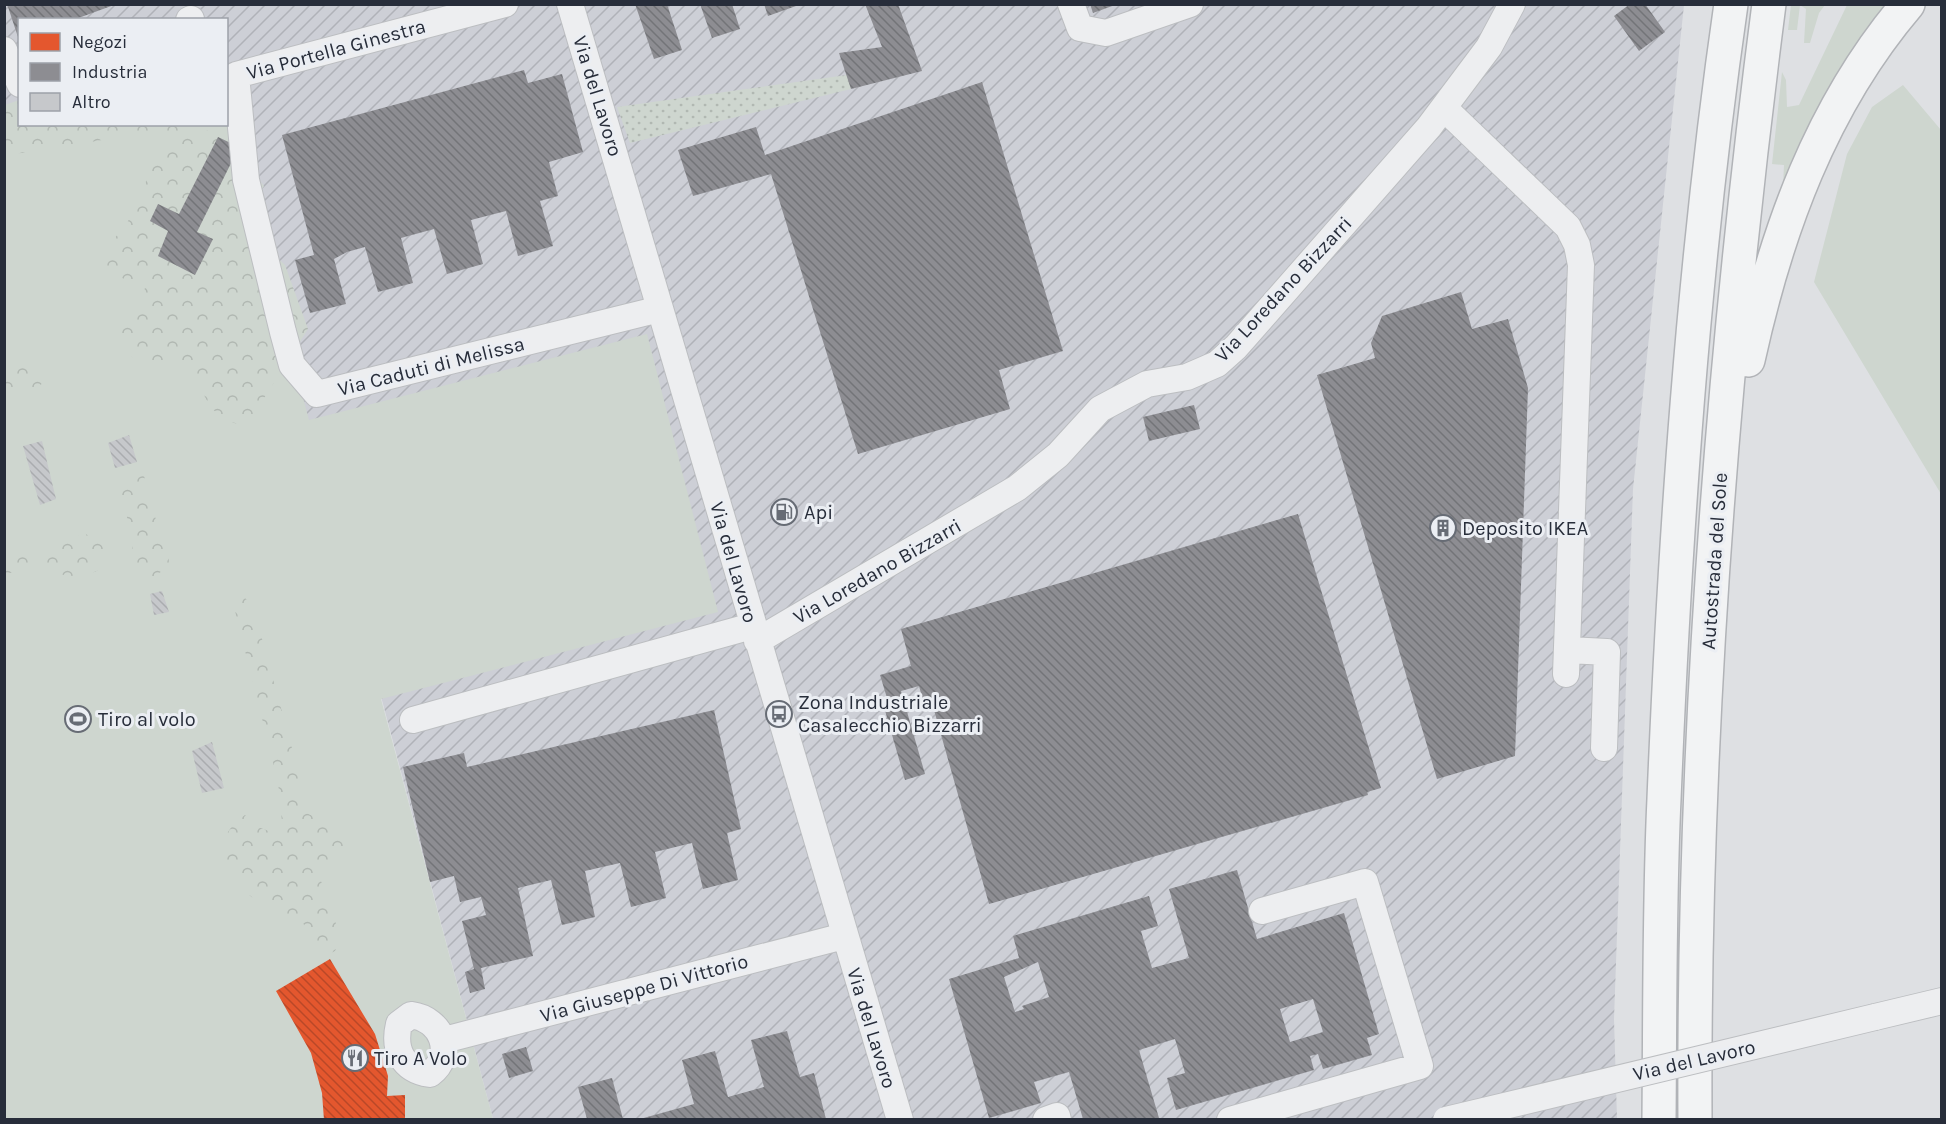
<svg xmlns="http://www.w3.org/2000/svg" width="1946" height="1124" font-family="Karla,sans-serif">
	<style>
		.industrial { fill: url(#industrial-furrows) }
		.green { fill: #ced6cf }
		.forest { fill: url(#forest-crowns) }
		.garden { fill: url(#garden-dots) }
		.shops { fill: url(#shops-back-hatch) }
		.industry { fill: url(#industry-back-hatch); fill-rule: evenodd }
		.building { fill: url(#building-back-hatch) }
		.lines { fill: none; stroke-linecap: round; stroke-linejoin: round }
		.minor-casing { stroke: #bcbec1; stroke-width: 28 }
		.highway-casing { stroke: #b1b3b7; stroke-width: 36 }
		.minor { stroke: #edeef0; stroke-width: 26 }
		.highway { stroke: #f2f3f4; stroke-width: 33 }
		.minor-bridge-casing { stroke: #bcbec1; stroke-width: 28; stroke-linecap: butt }
		.minor-bridge { stroke: #edeef0; stroke-width: 26 }
		.labels { text-anchor: middle; stroke-width: 6; stroke-linejoin: round; paint-order: stroke }
		.street-label { font-size: 20px; fill: #272d3a; stroke: #ebeef3 }
		.poi-label { font-size: 20px; fill: #272d3a; stroke: #ebeef3; text-anchor: start }
	</style>
	<defs>
		<pattern id="industrial-furrows" width="10" height="10" patternUnits="userSpaceOnUse" patternTransform="scale(1.5)"><rect width="10" height="10" fill="#cdcfd6"/><path d="M-1 1l2-2M0 10L10 0M9 11l2-2" fill="none" stroke="#b0b2b8"/></pattern>
		<pattern id="forest-crowns" width="20" height="18" patternUnits="userSpaceOnUse" patternTransform="scale(1.5)"><rect width="20" height="18" fill="#ced6cf"/><path d="M2 6a3 3 0 1 1 6 0M12 15a3 3 0 1 1 6 0" fill="none" stroke="#b1b8b2"/></pattern>
		<pattern id="garden-dots" width="8" height="8" patternUnits="userSpaceOnUse" patternTransform="scale(1.5)"><rect width="8" height="8" fill="#ced6cf"/><path d="M2 2h.1M6 6h.1" fill="none" stroke="#b1b8b2" stroke-width="1.8" stroke-linecap="round"/></pattern>
		<pattern id="shops-back-hatch" width="6" height="6" patternUnits="userSpaceOnUse" patternTransform="scale(1.5)"><rect width="6" height="6" fill="#e4572e"/><path d="M-1 5l2 2M0 0l6 6M5-1l2 2" fill="none" stroke="#b94828"/></pattern>
		<pattern id="industry-back-hatch" width="6" height="6" patternUnits="userSpaceOnUse" patternTransform="scale(1.5)"><rect width="6" height="6" fill="#8d8d92"/><path d="M-1 5l2 2M0 0l6 6M5-1l2 2" fill="none" stroke="#737478"/></pattern>
		<pattern id="building-back-hatch" width="6" height="6" patternUnits="userSpaceOnUse" patternTransform="scale(1.5)"><rect width="6" height="6" fill="#c6c8cb"/><path d="M-1 5l2 2M0 0l6 6M5-1l2 2" fill="none" stroke="#aaacaf"/></pattern>
	</defs>
	<rect width="100%" height="100%" fill="#dee0e3"/>
	<path class="industrial" d="M4,5H1684L1633,489L1614,1019L1617,1119H493L227,115L226,20H20L19,106L5,111Z"/>
	<path class="green" d="M1791,5H1825L1819,13L1810,43H1804L1806,9L1800,5L1797,30H1788Z
		M1847,5H1892L1783,187L1784,165L1772,164L1782,72L1786,80L1787,107L1799,105Z
		M1903,85L1941,130V494L1814,282L1847,154L1872,107Z
		M4,111L20,124H226L227,115L309,420L647,334L718,612L381,699L493,1119H5Z"/>
	<path class="forest" d="M19,100L20,124L190,125L174,135L123,136L38,152L5,154V105Z
		M214,129L264,186L238,221L285,265L308,329L259,406L250,418L237,424C212,414 209,406 199,384C194,375 182,367 175,360L138,363C114,337 114,340 133,312C138,304 142,294 146,286L113,275L103,259L106,248L126,225L143,192L152,159L169,140Z
		M35,361L46,369L41,385L5,395V365Z
		M143,472L156,520L168,546L169,565L151,580L134,569C132,539 130,516 116,489L130,473Z
		M84,533C102,544 107,544 106,567L87,575L69,576L30,568L6,574L5,562C20,548 36,554 54,548C64,544 74,538 84,533Z
		M245,598L253,606L293,752L306,813L339,827L350,847L321,881L341,938L335,951L327,955L318,953C312,945 307,926 301,921C294,915 280,915 271,910C235,890 199,846 245,815L258,827L274,833L282,822L278,782L234,607L238,599Z"/>
	<path class="garden" d="M847,75L851,89L630,143L617,107Z"/>
	<path class="shops" d="M330,959L375,1034L388,1076L387,1096L405,1095V1120H324L322,1093L311,1053L276,991Z"/>
	<path class="industry" d="M7,4H114V5L73,20H20L19,40Z
		M635,4H667L682,50L654,59Z
		M700,4H732L740,29L712,38Z
		M764,4H796V6L768,16Z
		M865,4H898L922,71L851,89L839,53L882,47Z
		M1090,4H1115V5L1093,13Z
		M1630,4H1645L1665,32L1639,51L1614,16Z
		M524,70L528,83L562,74L583,152L549,162L558,196L540,201L553,246L518,256L506,211L471,220L483,264L447,274L434,229L401,238L413,283L378,292L365,247L347,252L334,259L346,304L310,313L295,260L314,255L282,135Z
		M982,82L1063,351L999,370L1010,409L858,454L771,174L693,196L678,150L756,127L765,155Z
		M218,137L239,147L197,232L213,239L195,275L158,256L168,231L150,221L158,204L179,214Z
		M1461,292L1472,329L1508,319L1528,388L1515,756L1437,779L1317,375L1375,358L1371,343L1382,316Z
		M1194,405L1200,429L1149,441L1143,417Z
		M1298,514L1381,788L1367,792L1368,795L989,904L934,710L926,712L919,686L901,691L925,774L905,780L882,700L887,698L880,675L911,666L901,629Z
		M714,710L741,829L727,833L738,880L703,889L692,843L655,852L666,898L631,907L620,863L585,871L595,917L562,925L551,880L518,888L533,956L481,968L485,989L470,993L465,972L474,969L462,921L486,915L481,897L460,902L454,876L430,882L403,767L464,753L467,767Z
		M1237,870L1257,939L1344,913L1379,1034L1367,1038L1372,1055L1323,1069L1318,1054L1310,1056L1314,1070L1176,1110L1167,1078L1185,1073L1175,1039L1139,1050L1159,1118L1083,1119L1069,1072L1034,1082L1041,1103L989,1118L949,979L1019,958L1013,936L1149,896L1158,926L1141,931L1152,968L1189,958L1169,889ZM1038,962L1049,997L1022,1006L1024,1009L1015,1012L1004,977ZM1313,999L1323,1032L1290,1042L1280,1009Z
		M787,1031L800,1077L814,1073L826,1119H640L694,1104L682,1060L715,1051L728,1097L764,1087L751,1040Z
		M526,1047L533,1071L509,1078L502,1054Z
		M612,1078L623,1119H587L578,1087Z"/>
	<path class="building" d="M129,435L137,462L115,468L108,443Z
		M42,441L56,499L40,505L23,446Z
		M162,591L169,612L154,615L150,594Z
		M212,742L224,788L202,793L192,751Z"/>
	<g class="lines">
		<defs>
			<path id="minor" d="M505,4L236,75L246,180L283,332L292,365L317,394L660,309
				M570,4L900,1120
				M1071,4L1080,28L1106,33L1190,4
				M189,20L191,19
				M4,50L20,84
				M1444,108L1568,227L1577,245L1581,265L1566,674
				M757,641L1017,488L1058,455L1100,409L1147,384L1187,377L1217,364L1236,347L1429,127L1489,47L1512,4
				M1568,650L1607,652L1604,748
				M413,720L752,626
				M411,1015C442,1019 456,1054 430,1074C402,1070 393,1049 399,1024Z
				M1875,1017L1942,1001
				M444,1040L844,936
				M1046,1120L1057,1116L1058,1120
				M1230,1120L1420,1066L1365,882L1262,911"/>
			<path id="highway" d="M1748,360C1776,232 1821,106 1908,4
				M1659,1120C1660,1013 1659,906 1664,799C1675,534 1693,267 1731,4
				M1695,1120C1693,747 1721,374 1769,4"/>
		</defs>
		<use href="#minor" class="minor-casing"/>
		<use href="#highway" class="highway-casing"/>
		<use href="#minor" class="minor"/>
		<use href="#highway" class="highway"/>
		<defs>
			<path id="minor-bridge" d="M1446,1120L1875,1017"/>
		</defs>
		<use href="#minor-bridge" class="minor-bridge-casing"/>
		<use href="#minor-bridge" class="minor-bridge"/>
	</g>
	<defs>
		<symbol id="fuel-ring" viewBox="-11 -11 22 22"><circle r="9.5" fill="#ebeef3" stroke="#676c75" stroke-width="1.5"/><path d="M-5.5-6h7V0h2V4h1.3V-2.5L3-4.5l.8-.8L6-3V5H2.5V1h-1V6h-7ZM-4.2-4.7v3.2H.2V-4.7Z" fill="#676c75"/></symbol>
		<symbol id="building-ring" viewBox="-11 -11 22 22"><circle r="9.5" fill="#ebeef3" stroke="#676c75" stroke-width="1.5"/><path d="M-4-6H4V6H1V3H-1V6H-4ZM-2.5-4.3h1.7v1.8h-1.7ZM.8-4.3h1.7v1.8H.8ZM-2.5-1h1.7V.8h-1.7ZM.8-1h1.7V.8H.8Z" fill="#676c75"/></symbol>
		<symbol id="bus-ring" viewBox="-11 -11 22 22"><circle r="9.5" fill="#ebeef3" stroke="#676c75" stroke-width="1.5"/><path d="M-5-6H5V4H4V6H2V4H-2V6H-4V4H-5ZM-3.5-4V0h7V-4ZM-3.5 1.2v1.5H-2V1.2ZM2 1.2v1.5H3.5V1.2Z" fill="#676c75"/></symbol>
		<symbol id="stadium-ring" viewBox="-11 -11 22 22"><circle r="9.5" fill="#ebeef3" stroke="#676c75" stroke-width="1.5"/><path d="M0-5a6.5 5 0 1 0 0 10a6.5 5 0 1 0 0-10ZM-3.5-1.8h7v3.6h-7Z" fill="#676c75"/></symbol>
		<symbol id="restaurant-ring" viewBox="-11 -11 22 22"><circle r="9.5" fill="#ebeef3" stroke="#676c75" stroke-width="1.5"/><path d="M-5-6h1v4h1v-4h1v4h1v-4h1v5L-1.5 .5V6h-2V.5L-5-1ZM5-6V6H3V1.5H1.5Q1.5-4 5-6Z" fill="#676c75"/></symbol>
	</defs>
	<g fill-rule="evenodd">
		<use href="#fuel-ring" x="769" y="497" width="30" height="30"/>
		<use href="#building-ring" x="1428" y="513" width="30" height="30"/>
		<use href="#bus-ring" x="764" y="699" width="30" height="30"/>
		<use href="#stadium-ring" x="63" y="704" width="30" height="30"/>
		<use href="#restaurant-ring" x="340" y="1043" width="30" height="30"/>
	</g>
	<g class="labels">
		<g class="street-label">
			<text transform="translate(336 49) rotate(-15)" y="7">Via Portella Ginestra</text>
			<text transform="translate(598 96) rotate(73)" y="7">Via del Lavoro</text>
			<text transform="translate(1283 289) rotate(-47)" y="7">Via Loredano Bizzarri</text>
			<text transform="translate(431 366) rotate(-14)" y="7">Via Caduti di Melissa</text>
			<text transform="translate(1714 561) rotate(-86)" y="7">Autostrada del Sole</text>
			<text transform="translate(734 562) rotate(74)" y="7">Via del Lavoro</text>
			<text transform="translate(877 571) rotate(-30)" y="7">Via Loredano Bizzarri</text>
			<text transform="translate(644 988) rotate(-15)" y="7">Via Giuseppe Di Vittorio</text>
			<text transform="translate(872 1028) rotate(73)" y="7">Via del Lavoro</text>
			<text transform="translate(1694 1060) rotate(-13)" y="7">Via del Lavoro</text>
		</g>
		<g class="poi-label">
			<text x="804" y="519">Api</text>
			<text x="1462" y="535">Deposito IKEA</text>
			<text x="798" y="709">Zona Industriale<tspan x="798" dy="23">Casalecchio Bizzarri</tspan></text>
			<text x="98" y="726">Tiro al volo</text>
			<text x="374" y="1065">Tiro A Volo</text>
		</g>
	</g>
	<rect width="1946" height="1124" fill="none" stroke="#272d3a" stroke-width="12"/>
	<rect x="18" y="18" width="210" height="108" fill="#ebeef3" stroke="#9da1a9" stroke-width="1.5"/>
	<rect x="30" y="33" width="30" height="18" fill="#e4572e" stroke="#9da1a9" stroke-width="1.5"/>
	<text x="72" y="48" font-size="18" fill="#272d3a">Negozi</text>
	<rect x="30" y="63" width="30" height="18" fill="#8d8d92" stroke="#9da1a9" stroke-width="1.5"/>
	<text x="72" y="78" font-size="18" fill="#272d3a">Industria</text>
	<rect x="30" y="93" width="30" height="18" fill="#c6c8cb" stroke="#9da1a9" stroke-width="1.5"/>
	<text x="72" y="108" font-size="18" fill="#272d3a">Altro</text>
</svg>
